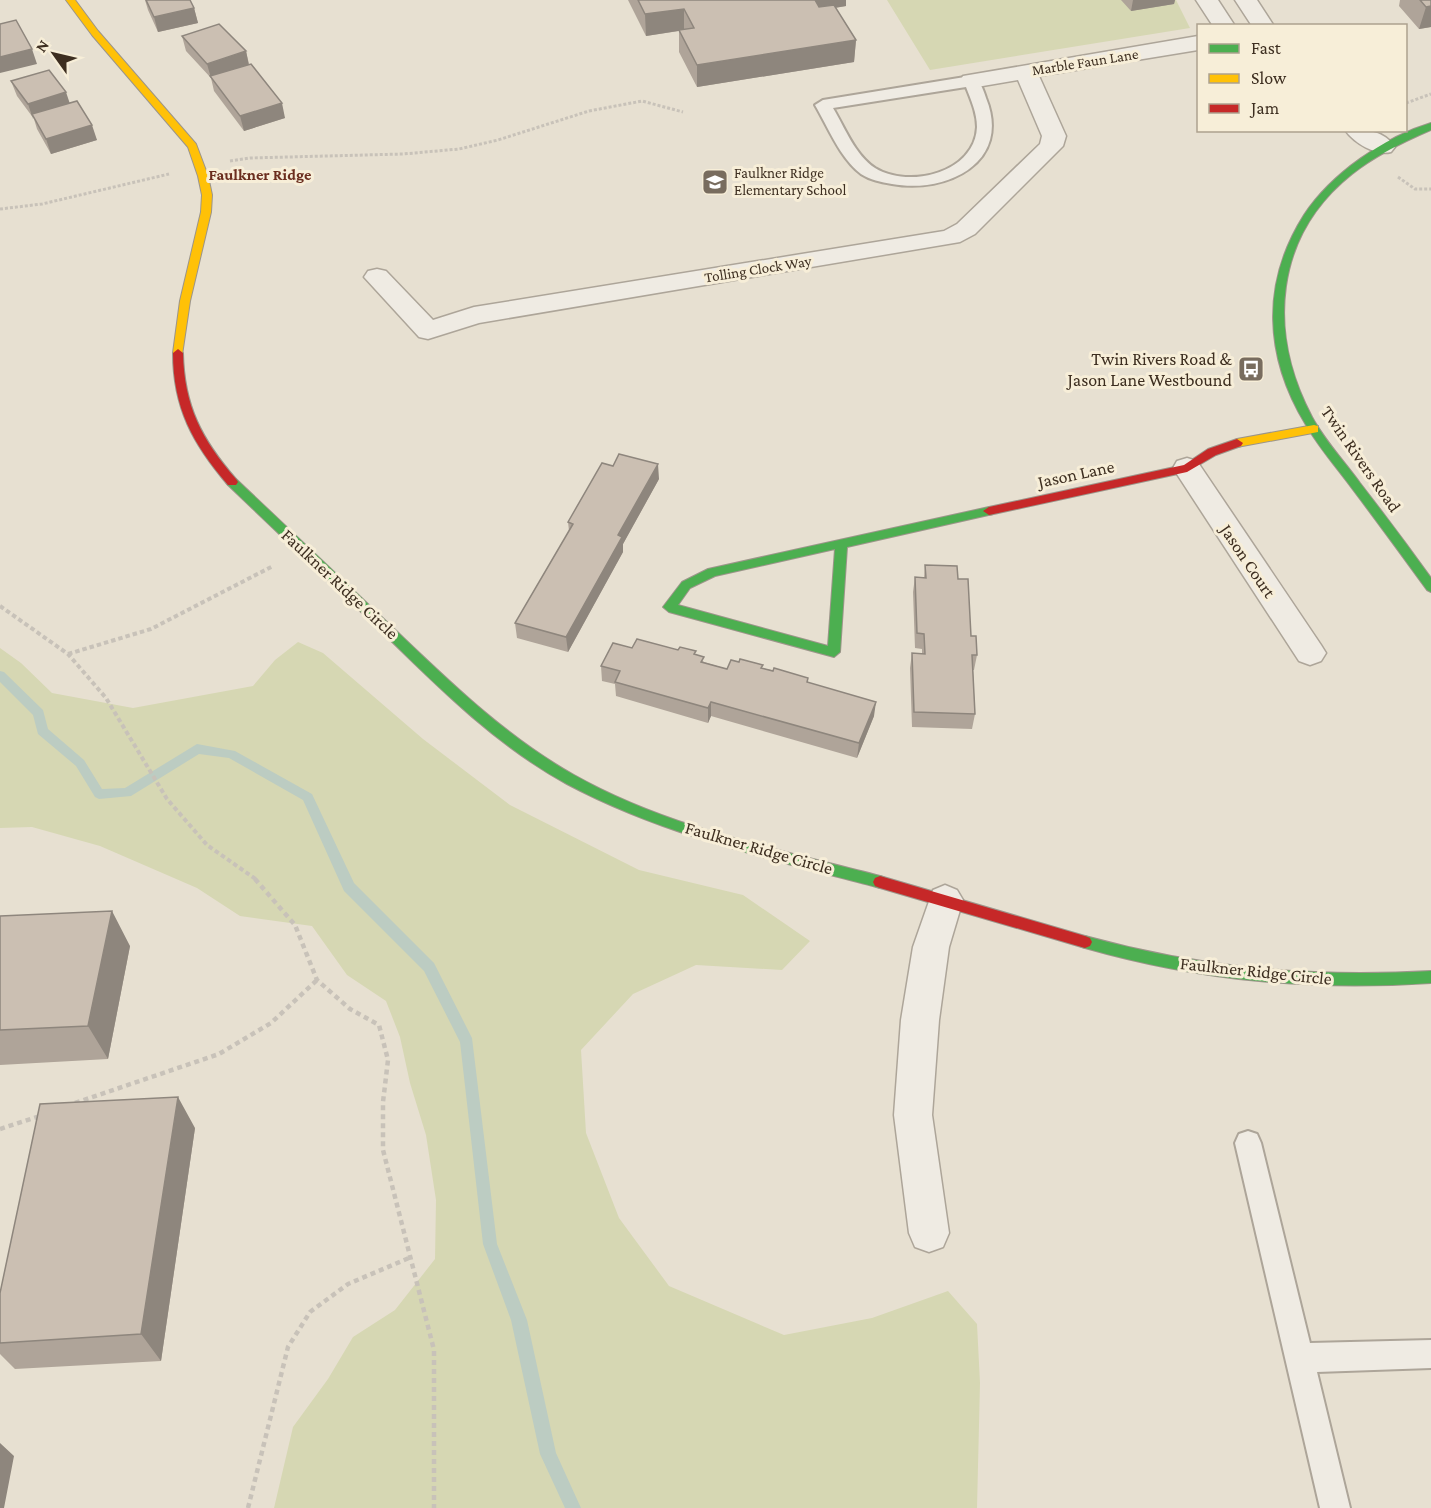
<svg xmlns="http://www.w3.org/2000/svg" width="1431" height="1508" font-family="'Crimson Pro',serif">
	<style>
		.green { fill: #d6d7b3 }
		.lines { fill: none; stroke-linecap: round; stroke-linejoin: round }
		.stream { fill: #bcccc2; fill-rule: evenodd }
		.lane-casing { stroke: #ada599; stroke-width: 4 }
		.street-casing { stroke: #ada599; stroke-width: 3 }
		.fast-casing { stroke: #9c958a; stroke-width: 2 }
		.slow-casing { stroke: #9c958a; stroke-width: 2 }
		.jam-casing { stroke: #9c958a; stroke-width: 2 }
		.path-far2 { stroke: #c8c2b9; stroke-width: 3; stroke-dasharray: 3 2; stroke-linecap: butt }
		.path-far1 { stroke: #c8c2b9; stroke-width: 4; stroke-dasharray: 4.5 3; stroke-linecap: butt }
		.path { stroke: #c8c2b9; stroke-width: 4.5; stroke-dasharray: 5 4; stroke-linecap: butt }
		.lane { fill: #efebe3; fill-rule: evenodd }
		.street { fill: #efebe3; fill-rule: evenodd }
		.fast { fill: #4caf50; fill-rule: evenodd }
		.slow { fill: #ffc107; fill-rule: evenodd }
		.jam { fill: #c62828; fill-rule: evenodd }
		.wall { fill: #afa499 }
		.shaded-wall { fill: #8e867d }
		.building { fill: #cbbfb2; stroke: #8e867d; stroke-width: 1.5 }
		.labels { text-anchor: middle; stroke-width: 6; stroke-linejoin: round; paint-order: stroke }
		.far-street-label { font-size: 15px; fill: #3d2e20; stroke: #f7eed8 }
		.far-poi-label { font-size: 15px; fill: #3d2e20; stroke: #f7eed8; text-anchor: start }
		.far-neighbourhood-label { font-size: 16px; font-weight: bold; fill: #6b2e1e; stroke: #f7eed8 }
		.poi-label { font-size: 18px; fill: #3d2e20; stroke: #f7eed8; text-anchor: end }
		.street-label { font-size: 18px; fill: #3d2e20; stroke: #f7eed8 }
	</style>
	<rect width="100%" height="100%" fill="#e7e0d1"/>
	<path class="green" d="M887,0H1176L1190,28L930,70Z
		M298,642L323,653L423,739L510,805L639,870L743,895L810,941L782,970L696,965L633,994L581,1050L586,1133L619,1218L669,1286L784,1335L872,1318L948,1291L977,1324L980,1383L977,1508H274L293,1427L328,1379L353,1337L395,1310L435,1259L436,1200L426,1135L410,1083L400,1037L386,1001L347,975L312,926L240,916L197,888L100,846L32,827L0,828V648L21,663L52,693L133,708L253,686L275,660Z"/>
	<g class="lines">
		<path class="stream" d="M0,671L4,672L43,710L48,729L84,760L102,789L125,788L197,744L235,751L312,794L354,883L434,963L472,1038L497,1244L527,1320L556,1453L581,1508H565L540,1454L511,1320L483,1244L460,1042L424,971L344,891L303,800L229,758L199,754L131,796L99,799L95,797L76,766L38,734L33,715L0,682Z"/>
		<defs>
			<path id="lane" d="M971,76C980,79 983,89 986,98C1012,162 947,194 892,184C881,182 870,180 861,174C840,158 828,127 815,105L823,100ZM966,87C971,100 977,113 977,127C975,173 909,189 875,168C855,155 845,128 833,108Z
				M1248,1131L1257,1134L1261,1143L1310,1343L1431,1340V1368L1317,1372L1350,1508H1320L1235,1143L1239,1134Z"/>
			<path id="street" d="M1196,0H1218L1235,26H1213Z
				M1235,0H1257L1274,26H1252Z
				M1198,36V50L1039,76L1066,136L1063,146L975,234L960,242L479,323L428,339L419,337L364,277L368,271L377,269L386,271L433,320L474,307L944,231L957,224L1040,144L1042,136L1018,80L971,88L963,86L960,81L963,76Z
				M1345,130C1364,130 1383,129 1395,147L1391,152C1376,156 1354,143 1345,130Z
				M1187,458L1197,461L1321,645L1326,653L1321,661L1310,665L1299,661L1173,468L1177,461Z
				M945,885L957,890L963,900L949,947L939,1020L932,1115L949,1233L943,1247L929,1252L915,1247L909,1233L894,1115L901,1020L913,947L933,890Z"/>
			<path id="fast" d="M1431,123V130C1403,142 1376,155 1352,174C1274,236 1267,332 1312,417C1325,441 1344,461 1360,483C1384,514 1408,546 1431,578V592L1427,590C1403,557 1379,524 1354,491C1338,469 1320,449 1306,425C1264,356 1261,283 1304,215C1331,174 1384,137 1431,123Z
				M232,478L236,479C287,527 338,575 388,623C446,678 504,736 574,775C668,828 777,849 880,876L885,878L887,882L885,886L880,888C774,860 665,836 567,784C497,746 438,687 382,632C331,583 279,534 228,485L226,482L228,479Z
				M989,507L993,508L995,511L993,514L847,547L840,652L834,657L669,612L663,607L682,582L708,569ZM835,549L828,646L678,605L690,588L715,576Z
				M1085,936C1201,968 1311,978 1431,971V983C1311,991 1201,981 1085,948L1080,946L1078,942L1080,938Z"/>
			<path id="slow" d="M66,0H75L98,31L196,144L208,176L212,195L211,212L190,301L182,355H174L173,353L180,301L201,212L202,195L198,176L188,147L92,35Z
				M1314,425L1318,426V432L1237,447L1231,443L1237,439Z"/>
			<path id="jam" d="M178,349L183,353C184,406 202,440 236,479L238,482L236,485H228C193,444 173,408 173,353Z
				M1237,439L1243,443L1241,446L1216,455L1187,472L989,515L983,511L989,507L1184,465L1208,449Z
				M880,876L1085,936L1090,938L1092,942L1090,946L1085,948L880,888L875,886L873,882L875,878Z"/>
		</defs>
		<use href="#lane" class="lane-casing"/>
		<use href="#street" class="street-casing"/>
		<use href="#fast" class="fast-casing"/>
		<use href="#slow" class="slow-casing"/>
		<use href="#jam" class="jam-casing"/>
		<path class="path-far2" d="M1406,103L1431,94
			M230,161L250,158L403,154L459,149L498,140L589,111L642,101L683,112
			M1398,177L1415,189H1431
			M0,209L42,204L169,174"/>
		<path class="path-far1" d="M0,606L68,654L106,698L167,799L207,845L257,880
			M68,654L151,629L273,566"/>
		<path class="path" d="M255,879L295,925L317,980L350,1009L379,1025L388,1060L383,1102V1150L434,1350V1508
			M75,1103L219,1054L271,1023L317,980
			M0,1129L40,1116
			M248,1508L288,1347L310,1312L348,1284L409,1258"/>
		<use href="#lane" class="lane"/>
		<use href="#street" class="street"/>
		<use href="#fast" class="fast"/>
		<use href="#slow" class="slow"/>
		<use href="#jam" class="jam"/>
	</g>
	<path class="wall" d="M145,0H190L194,8L198,23L158,32L148,10Z
		M628,0H846V6L835,8L856,40L854,62L697,87L679,52V31L646,36Z
		M1121,0H1175L1174,4L1131,11Z
		M1400,0H1431V27L1419,29L1399,6Z
		M182,36L246,51L249,64L285,118L244,131L214,91L211,78L186,51Z
		M11,81L70,103L97,140L51,154L37,129L34,119L17,96Z
		M659,479L623,544V552L568,652L517,638L515,623L569,531L568,522Z
		M925,565L958,579L971,636L977,655L974,670H973L975,714L972,729L912,727L910,668L912,653H922V649L915,648L913,592L915,577L924,578Z
		M632,648L696,655L704,662L727,669L762,668L808,678V683L874,716L857,758L711,716L708,723L616,696L615,684L602,681L601,666Z
		M0,916L130,946L108,1059L0,1065Z
		M195,1128L161,1361L15,1369L0,1354V1293Z"/>
	<path class="shaded-wall" d="M808,0H846V6L808,12Z
		M1133,0H1175L1174,4L1131,11Z
		M1431,6V27L1419,29L1426,7Z
		M194,8L198,23L158,32L154,17Z
		M684,9V30L646,36L645,14Z
		M856,40L854,62L697,87V65Z
		M32,49L37,64L0,73V57Z
		M246,51L249,66L210,76L211,78L207,64Z
		M66,92L71,107L32,114L33,119L28,104Z
		M282,103L285,118L244,131L240,116Z
		M92,125L97,140L51,154L46,139Z
		M658,464L659,479L623,544V552L568,652L566,637L618,535Z
		M711,702V716L708,723V708Z
		M876,702L874,716L857,758L859,743Z
		M112,911L130,946L108,1059L88,1026Z
		M178,1097L195,1128L161,1361L141,1334Z
		M0,1443L14,1456L4,1508H0Z"/>
	<path class="building" d="M146,0H190L194,8L154,17Z
		M638,0H815L819,7L834,5L856,40L697,65L679,30L694,28L684,9L645,14Z
		M1420,0H1431V6L1426,7Z
		M16,20L32,49L0,57V24Z
		M219,24L246,51L207,64L182,36Z
		M251,64L282,103L240,116L210,76Z
		M49,70L66,92L28,104L11,81Z
		M77,101L92,125L46,139L32,114Z
		M619,454L658,464L618,535L622,537L566,637L515,623L573,524L568,522L602,463L613,466Z
		M925,565L957,566L958,579H968L971,636H976L977,655H972L975,714L914,712L912,653L925,654L924,634L917,633L915,577L926,578Z
		M637,639L678,650L680,647L696,651L694,654L704,657L701,662L727,669L731,660L739,662L740,659L763,665L761,668L773,671L774,668L808,678L807,682L876,702L859,743L711,702L708,708L615,682L620,671L601,666L613,643L632,648Z
		M112,911L88,1026L0,1030V916Z
		M178,1097L141,1334L0,1343V1293L40,1104Z"/>
	<defs>
		<symbol id="school-square" viewBox="-11 -11 22 22"><rect x="-9" y="-9" width="18" height="18" rx="4" fill="#786c5e" stroke="#f7eed8"/><path d="M0-5L7-2L0 1L-7-2ZM-4 1L0 2.5L4 1V4Q0 6-4 4Z" fill="#fff"/></symbol>
		<symbol id="bus-square" viewBox="-11 -11 22 22"><rect x="-9" y="-9" width="18" height="18" rx="4" fill="#786c5e" stroke="#f7eed8"/><path d="M-5-6H5V4H4V6H2V4H-2V6H-4V4H-5ZM-3.5-4V0h7V-4ZM-3.5 1.2v1.5H-2V1.2ZM2 1.2v1.5H3.5V1.2Z" fill="#fff"/></symbol>
	</defs>
	<g fill-rule="evenodd">
		<use href="#school-square" x="700" y="167" width="30" height="30"/>
		<use href="#bus-square" x="1236" y="354" width="30" height="30"/>
	</g>
	<g class="labels">
		<g class="far-street-label">
			<text transform="translate(1085 62) rotate(-9)" y="5">Marble Faun Lane</text>
			<text transform="translate(758 269) rotate(-9)" y="5">Tolling Clock Way</text>
		</g>
		<g class="far-poi-label">
			<text x="734" y="178">Faulkner Ridge<tspan x="734" dy="17">Elementary School</tspan></text>
		</g>
		<g class="far-neighbourhood-label">
			<text x="260" y="180">Faulkner Ridge</text>
		</g>
		<g class="poi-label">
			<text x="1232" y="365">Twin Rivers Road &amp;<tspan x="1232" dy="21">Jason Lane Westbound</tspan></text>
		</g>
		<g class="street-label">
			<text transform="translate(1361 459) rotate(55)" y="6">Twin Rivers Road</text>
			<text transform="translate(1076 474) rotate(-12)" y="6">Jason Lane</text>
			<text transform="translate(1248 561) rotate(56)" y="6">Jason Court</text>
			<text transform="translate(340 584) rotate(43)" y="6">Faulkner Ridge Circle</text>
			<text transform="translate(759 848) rotate(16)" y="6">Faulkner Ridge Circle</text>
			<text transform="translate(1256 971) rotate(6)" y="6">Faulkner Ridge Circle</text>
		</g>
	</g>
	<rect x="1197" y="24" width="210" height="108" fill="#f7eed8" stroke="#ada18e" stroke-width="1.5"/>
	<rect x="1209" y="44" width="30" height="9" fill="#4caf50" stroke="#ada18e" stroke-width="1.5"/>
	<text x="1251" y="54" font-size="18" fill="#3d2e20">Fast</text>
	<rect x="1209" y="74" width="30" height="9" fill="#ffc107" stroke="#ada18e" stroke-width="1.5"/>
	<text x="1251" y="84" font-size="18" fill="#3d2e20">Slow</text>
	<rect x="1209" y="104" width="30" height="9" fill="#c62828" stroke="#ada18e" stroke-width="1.5"/>
	<text x="1251" y="114" font-size="18" fill="#3d2e20">Jam</text>
	<g transform="translate(54 54) rotate(304)" stroke="#f7eed8" stroke-width="4.5" paint-order="stroke">
	<path d="M0-4.5L10 22L0 15L-10 22Z" fill="#3d2e20"/>
	<text y="-9" font-size="16" font-weight="bold" text-anchor="middle" fill="#3d2e20">N</text>
	</g>
</svg>
